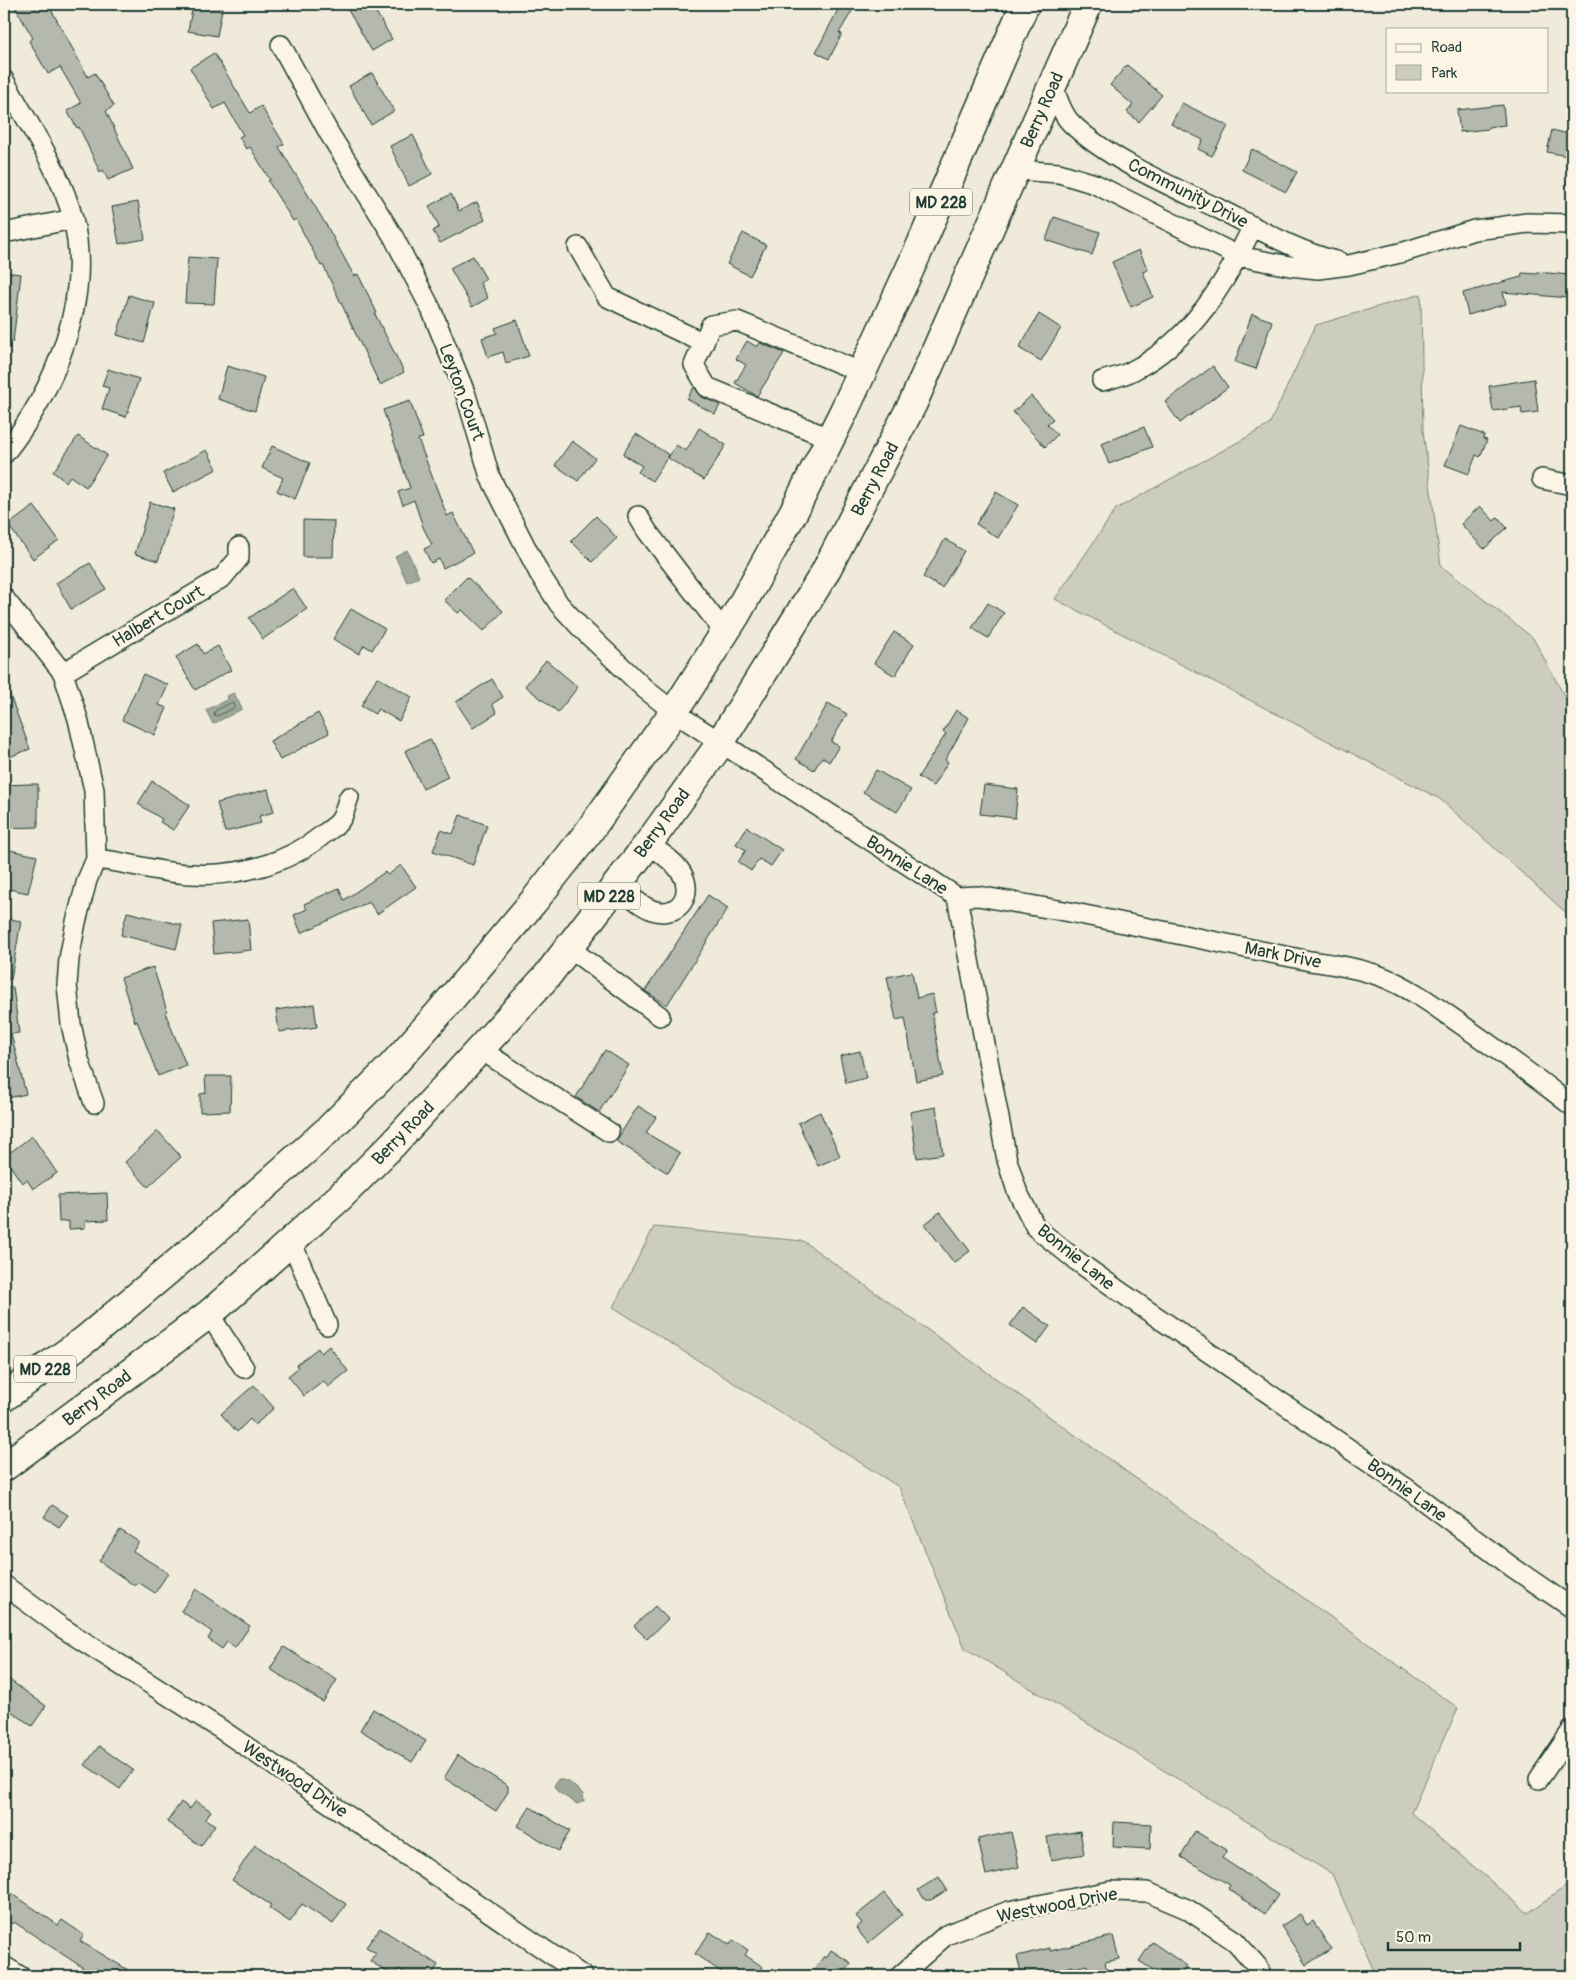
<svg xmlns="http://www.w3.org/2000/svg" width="1576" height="1980" font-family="Pangolin,sans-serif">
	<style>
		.green { fill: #cccdbf; stroke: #76857a }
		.water { fill: #9fa89a; stroke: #6c7d71 }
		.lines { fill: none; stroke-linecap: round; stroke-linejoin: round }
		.shore { stroke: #52685d; stroke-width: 1 }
		.building { fill: #b5b9ad; stroke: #1f3d34 }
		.minor-casing { stroke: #1f3d34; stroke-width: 22 }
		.highway-casing { stroke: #1f3d34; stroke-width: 31 }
		.minor { stroke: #fcf5e5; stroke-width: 19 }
		.highway { stroke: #fcf5e5; stroke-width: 28 }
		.labels { text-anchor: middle; stroke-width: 4.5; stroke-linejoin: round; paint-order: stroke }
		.shield { fill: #fcf5e5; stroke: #617469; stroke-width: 1 }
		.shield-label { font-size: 16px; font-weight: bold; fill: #1f3d34 }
		.street-label { font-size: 18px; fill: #1f3d34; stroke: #fcf5e5 }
	</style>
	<rect width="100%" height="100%" fill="#efeada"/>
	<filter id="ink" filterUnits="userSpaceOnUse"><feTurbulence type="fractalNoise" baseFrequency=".02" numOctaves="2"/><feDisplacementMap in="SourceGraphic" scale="10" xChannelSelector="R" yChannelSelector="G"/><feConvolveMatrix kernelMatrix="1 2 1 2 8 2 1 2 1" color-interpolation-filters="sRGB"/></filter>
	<g filter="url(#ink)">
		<path class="green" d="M1421,294L1423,431L1441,566L1533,638L1572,710V918L1440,799L1055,599L1116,509L1269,425L1316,325Z
			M654,1227L803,1241L1458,1708L1411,1813L1528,1913L1572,1882V1976H1376L1332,1874L965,1648L899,1487L613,1307Z"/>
		<path class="water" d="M407,550L419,577L407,582L395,556Z
			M234,693L242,709L213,724L206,710L228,699L227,696Z
			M558,1779L569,1782L583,1794L584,1801L577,1804L558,1792L554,1786Z"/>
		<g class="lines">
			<path class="shore" d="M231,703L234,704V708L217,716L214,715L215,711Z"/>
		</g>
		<path class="building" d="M13,4H48L88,77L95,73L114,106L106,111L133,169L108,180L103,170L100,172L79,127L77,128L67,111L81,103L60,67L48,74L29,41L33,38Z
			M193,4H223L217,36L188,31Z
			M358,4H371L392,39L372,51L348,10Z
			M841,4H856L839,33L842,34L829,59L816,52Z
			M214,53L250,113L261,106L284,144L279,147L328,228L354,276L358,274L377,313L375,314L404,372L380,385L323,265L321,266L296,219L293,221L268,181L270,180L250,147L246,149L239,137L243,135L225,103L214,109L190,68Z
			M1127,65L1162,95L1139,122L1127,112L1133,105L1110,85Z
			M372,73L394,111L371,125L349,86Z
			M1182,103L1228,126L1212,156L1198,149L1203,140L1171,124Z
			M1503,105L1505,125L1488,127V129L1460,132L1457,110Z
			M1552,130L1572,135V157L1547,152Z
			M413,135L432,174L409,186L390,146Z
			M1252,149L1297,172L1286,192L1242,170Z
			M451,194L459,211L477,202L485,220L440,243L433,231L439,227L429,206Z
			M138,202L145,239L119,244L112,207Z
			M1054,217L1100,232L1092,255L1046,240Z
			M743,233L766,245L750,276L727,264Z
			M1139,250L1148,270L1143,272L1153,297L1131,307L1112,262Z
			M473,256L486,279L480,283L488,298L472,307L450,268Z
			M188,257L217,259L214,304L185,303Z
			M4,272L21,274L13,342H4Z
			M1537,272L1570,275L1568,298L1503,292L1506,304L1468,315L1463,293L1521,277L1522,273L1537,274Z
			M129,295L155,303L144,343L117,335Z
			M1039,314L1061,328L1041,361L1019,348Z
			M1252,314L1272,321L1256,369L1235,362Z
			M517,320L529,356L506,363L503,352L488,357L482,338L497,333L495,328Z
			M747,341L757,347L760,343L784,353L757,396L735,383L746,365L736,359Z
			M227,366L264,377L255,411L218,399Z
			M1213,366L1228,387L1180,423L1165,402Z
			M108,369L139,379L126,417L102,409L109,388L102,386Z
			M1534,379L1538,412L1522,414L1521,407L1493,411L1489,386Z
			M694,387L702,397L720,405L715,414L687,399Z
			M1031,396L1053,419L1047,424L1057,435L1045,447L1013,412Z
			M410,401L423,438L418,439L447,516L453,513L473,553L443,568L439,559L431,563L424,549L432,545L423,527L414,500L403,505L398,492L410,488L383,410Z
			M1461,426L1484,435L1483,439L1487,440L1480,457L1476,455L1469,474L1445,465Z
			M1144,427L1152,447L1109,464L1101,444Z
			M699,428L726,445L704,480L668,458L676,445L686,451Z
			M636,434L669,455L652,481L638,472L642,466L623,454Z
			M78,436L107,455L86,487L70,476L66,482L53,472Z
			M572,441L595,458L578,481L555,465Z
			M272,446L310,463L295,499L277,491L283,478L262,468Z
			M207,450L217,469L173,492L163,473Z
			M996,492L1018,505L998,538L976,524Z
			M150,502L174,509L158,561L135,554Z
			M34,506L59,540L33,559L8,525Z
			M1480,506L1494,521L1498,517L1507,528L1484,549L1461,524Z
			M596,516L617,538L592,562L571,541Z
			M303,520L334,521L333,557H303Z
			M945,539L964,551L942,588L923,577Z
			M90,563L106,589L71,609L56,583Z
			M467,577L503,611L484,631L462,610L458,613L444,600Z
			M293,588L307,609L263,639L249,618Z
			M988,603L1004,613L988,638L972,628Z
			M351,609L385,629L372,650L364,645L359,654L333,639Z
			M894,632L914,644L895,676L874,663Z
			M198,644L203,654L218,646L231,670L195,690L176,657Z
			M546,660L578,687L558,712L525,686Z
			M143,674L168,685L159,705L167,708L155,735L122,720Z
			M377,677L412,697L399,721L378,709L375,714L361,706Z
			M492,679L503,697L492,704L497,713L473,728L456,702Z
			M5,682L30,749L9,757L4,742V683Z
			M828,703L847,714L831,742L839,746L829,762L822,757L814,770L796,759Z
			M956,710L969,718L945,760L948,762L933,786L918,777L946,734L943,732Z
			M318,713L329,733L280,760L270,741Z
			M430,739L448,777L423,789L405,751Z
			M876,770L911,790L897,812L863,792Z
			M152,781L190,805L173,830L160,822L162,819L138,804Z
			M29,784H38V827L6,828L4,785Z
			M984,785L1018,789L1015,818L980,814Z
			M268,789L274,812L259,816L261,823L225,832L217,803Z
			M460,815L487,825L473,865L433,851L441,830L453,834Z
			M747,827L782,850L771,866L759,859L751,871L738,862L746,850L736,844Z
			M10,850L37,856L28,893L4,888V878Z
			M401,865L416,887L377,914L369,902L301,933L294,915L307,909L304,904L339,888L344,900L385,872L388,875Z
			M708,895L728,908L667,1005L645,991Z
			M127,912L182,925L176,949L121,935Z
			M4,918L21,921L11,979H4Z
			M248,919L251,950L214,954L211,923Z
			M153,967L167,1011L165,1012L186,1065L158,1076L137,1021L135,1022L121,978Z
			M912,972L917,998L932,994L936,1012L932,1013L943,1076L916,1081L905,1018L896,1020L887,977Z
			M4,987H13L19,1033L11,1034L26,1094L4,1099Z
			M314,1004L317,1027L279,1032L276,1010Z
			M605,1050L629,1065L599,1112L576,1097Z
			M860,1051L866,1078L846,1083L840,1056Z
			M205,1076H231L230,1111L200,1112V1094L206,1093Z
			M638,1106L656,1117L646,1133L680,1153L668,1173L616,1141Z
			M936,1107L943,1154L917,1158L910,1112Z
			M820,1112L840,1156L818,1166L798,1123Z
			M158,1131L181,1157L148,1187L125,1162Z
			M32,1136L57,1173L33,1189L27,1180L22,1183L4,1157Z
			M107,1193L108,1220L85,1221V1228L69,1229V1221L59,1222L58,1195Z
			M940,1212L970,1251L954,1263L925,1224Z
			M1023,1307L1050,1326L1037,1344L1010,1325Z
			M329,1346L348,1371L328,1387L324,1381L304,1396L288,1376L298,1368L296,1365L318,1348L321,1353Z
			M254,1385L274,1408L255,1425L250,1419L237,1432L221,1414Z
			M52,1505L68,1515L59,1527L44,1517Z
			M120,1530L139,1542L133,1551L168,1573L155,1593L138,1582L135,1586L99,1561Z
			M196,1589L250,1626L235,1648L227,1642L222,1649L208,1639L212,1632L181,1611Z
			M655,1606L668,1619L647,1639L634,1626Z
			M284,1647L337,1680L323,1702L270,1669Z
			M4,1676L46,1706L32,1726L4,1706Z
			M373,1709L426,1741L412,1762L360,1730Z
			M99,1746L133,1770L120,1789L85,1765Z
			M458,1755L508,1786V1792L496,1811L444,1778Z
			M196,1801L211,1811L205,1819L215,1825L201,1846L167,1822L181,1802L190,1809Z
			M530,1807L570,1831L558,1851L518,1826Z
			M1114,1822L1151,1824L1150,1849L1113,1847Z
			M1080,1831L1084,1854L1051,1860L1047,1837Z
			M1195,1831L1227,1850L1222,1858L1278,1895L1265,1914L1228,1889L1230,1885L1181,1857Z
			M1011,1832L1019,1867L986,1875L978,1839Z
			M255,1845L346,1904L333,1924L302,1904L290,1922L269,1908L271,1905L232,1880Z
			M939,1877L947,1890L931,1900H925L918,1890Z
			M4,1888L58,1925L62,1920L84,1935L80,1941L138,1976H85L88,1971L14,1922L12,1924L4,1918Z
			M884,1893L902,1915L868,1943L856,1928L862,1923L856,1916Z
			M1300,1914L1307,1925L1313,1921L1331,1949L1306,1965L1281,1926Z
			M380,1928L438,1965L431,1976H410L399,1969L393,1976L370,1961L376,1953L366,1947Z
			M710,1932L730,1945L733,1940L748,1950L745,1955L763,1967L756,1976H727L695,1954Z
			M1113,1936L1119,1959L1105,1962L1107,1971L1089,1975L1087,1965L1073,1968V1966L1031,1976H1022L1017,1956L1050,1948V1951Z
			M1152,1942L1187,1966L1180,1976H1163L1139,1961Z
			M831,1950L851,1963L842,1976H810L824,1956L826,1958Z"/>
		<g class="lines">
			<defs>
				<path id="minor" d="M281,45L329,133L393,236L431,309L466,395L490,477L539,573L559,604L581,628L645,689L674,712L957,897L1007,1160L1017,1191L1036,1228L1077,1261L1122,1293L1409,1490L1512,1567L1572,1608
					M4,80C27,122 62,173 73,219C93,299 54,392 4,454
					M1053,87C1058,99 1062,115 1072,124C1108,159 1171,186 1217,208C1257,228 1295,251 1339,262
					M1016,170L1059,173L1095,184L1238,256L1290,266L1318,269L1349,265L1404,252L1474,230L1499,227L1527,223L1572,224
					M4,233L73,219
					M578,247L607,297L704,343
					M1102,381C1112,378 1123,376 1132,371C1191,341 1225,284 1253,226
					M831,439L707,387L694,365L711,325L737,321L863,373
					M1542,479L1572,485
					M638,516L647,531L725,633
					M4,598L63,673L78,719L94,790L96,859L87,880L76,922L69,959L67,985L71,1024L79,1060L94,1103
					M63,673L223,577L239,558V547
					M96,859C128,862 159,873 191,874C238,877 287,864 324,834C329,830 338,825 341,819C345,813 346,804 349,797
					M617,886C628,894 639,905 652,910C679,919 695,894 681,872C673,860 659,852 648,844
					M957,897L978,896L1070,912L1310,961C1334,964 1357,968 1380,976C1410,987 1436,1007 1462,1025C1499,1051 1536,1077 1572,1106
					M568,947L660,1016
					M481,1050L609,1132
					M291,1241L327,1325
					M209,1314L244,1368
					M4,1585L61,1627L219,1728L583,1976
					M1539,1779L1572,1730
					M4,1966L20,1976
					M900,1976L946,1935L1009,1911L1111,1891L1147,1892L1187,1909L1235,1941L1259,1968L1261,1976"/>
				<path id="highway" d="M4,1397L85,1340L208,1237L328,1130L391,1067L439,1013L534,901L587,834L674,712L736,615L794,511L844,411L920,247L1025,4
					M4,1467L209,1314L248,1280L340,1197L393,1144L547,976L648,844L715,751L824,574L913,403L1088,4"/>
			</defs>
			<use href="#minor" class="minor-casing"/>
			<use href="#highway" class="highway-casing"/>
			<use href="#minor" class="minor"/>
			<use href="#highway" class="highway"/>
		</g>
	</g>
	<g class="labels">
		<g class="shield">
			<rect x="910" y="188.5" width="62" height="27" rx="4"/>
			<rect x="578" y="882.5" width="62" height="27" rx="4"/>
			<rect x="14" y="1355.5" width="62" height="27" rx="4"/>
		</g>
		<g class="shield-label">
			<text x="941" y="208">MD 228</text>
			<text x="609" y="902">MD 228</text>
			<text x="45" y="1375">MD 228</text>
		</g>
		<g class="street-label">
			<text transform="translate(1042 110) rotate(-66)" y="6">Berry Road</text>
			<text transform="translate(1188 193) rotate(27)" y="6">Community Drive</text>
			<text transform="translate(462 392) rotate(70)" y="6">Leyton Court</text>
			<text transform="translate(875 479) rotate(-62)" y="6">Berry Road</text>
			<text transform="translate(158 616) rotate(-31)" y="6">Halbert Court</text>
			<text transform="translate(662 823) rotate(-54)" y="6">Berry Road</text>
			<text transform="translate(907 865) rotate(33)" y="6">Bonnie Lane</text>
			<text transform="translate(1283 955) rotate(11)" y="6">Mark Drive</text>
			<text transform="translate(403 1133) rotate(-46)" y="6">Berry Road</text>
			<text transform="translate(1076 1257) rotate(39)" y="6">Bonnie Lane</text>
			<text transform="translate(97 1398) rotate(-37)" y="6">Berry Road</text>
			<text transform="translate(1407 1490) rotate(36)" y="6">Bonnie Lane</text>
			<text transform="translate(295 1779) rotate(34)" y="6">Westwood Drive</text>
			<text transform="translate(1057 1905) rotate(-11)" y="6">Westwood Drive</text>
		</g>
	</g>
	<rect width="1576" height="1980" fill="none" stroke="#fcf5e5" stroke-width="20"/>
	<rect x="10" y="10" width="1556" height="1960" fill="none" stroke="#1f3d34" stroke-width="2" filter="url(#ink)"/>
	<rect x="1386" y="28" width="162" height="65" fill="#fcf5e5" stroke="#a4ab9e"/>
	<rect x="1396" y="44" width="25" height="8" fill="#fcf5e5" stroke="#a4ab9e"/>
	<text x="1431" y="52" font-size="15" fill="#1f3d34">Road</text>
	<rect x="1396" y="65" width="25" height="15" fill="#cccdbf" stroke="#a4ab9e"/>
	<text x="1431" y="78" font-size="15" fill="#1f3d34">Park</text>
	<path d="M1388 1942v8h132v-8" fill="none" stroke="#1f3d34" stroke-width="2.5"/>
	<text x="1396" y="1942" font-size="15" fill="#1f3d34" stroke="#fcf5e5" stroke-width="4" paint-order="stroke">50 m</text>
</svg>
